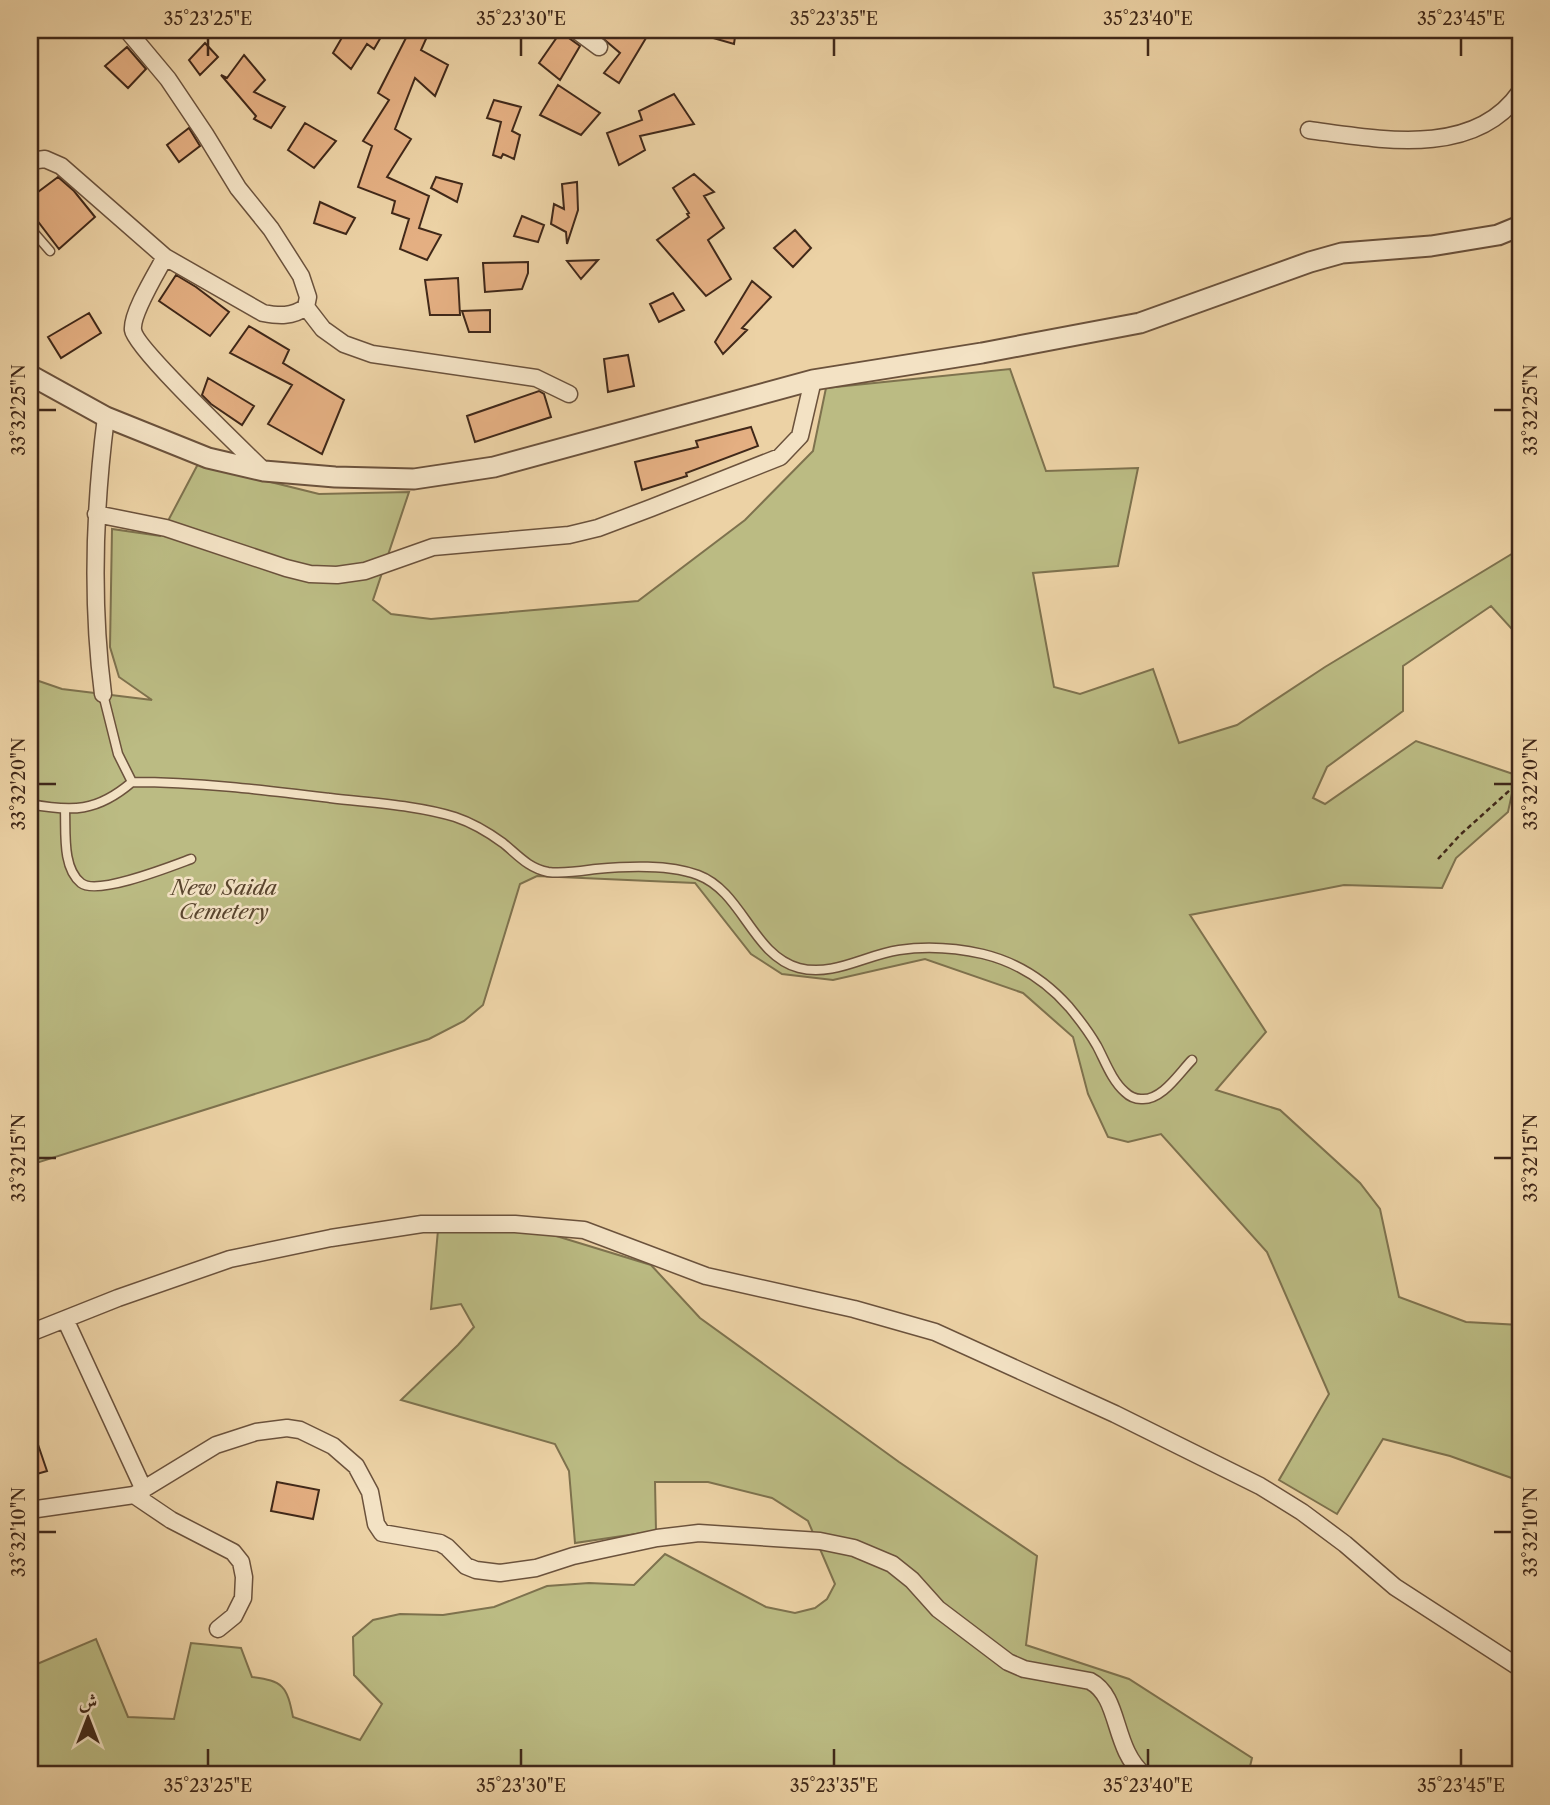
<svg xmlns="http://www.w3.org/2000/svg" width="1550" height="1805" font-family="'Libre Caslon Text',Amiri,serif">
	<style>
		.green { fill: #bbbb83; stroke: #7e724e; stroke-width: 2 }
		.building { fill: #e4af82; stroke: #402819; stroke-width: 2 }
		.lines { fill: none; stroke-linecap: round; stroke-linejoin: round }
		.service-casing { stroke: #6b523c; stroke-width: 11 }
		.minor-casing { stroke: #6b523c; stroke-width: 19 }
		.tertiary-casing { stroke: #6b523c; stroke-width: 23 }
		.path { stroke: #402819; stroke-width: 2.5; stroke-dasharray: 5 3.5; stroke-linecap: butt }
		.service { stroke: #f3e2c4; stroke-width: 8 }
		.minor { stroke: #f3e2c4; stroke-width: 16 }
		.tertiary { stroke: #f3e2c4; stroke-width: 19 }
		.ticks { fill: none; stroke: #402819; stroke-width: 2.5 }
		.labels { text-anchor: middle; stroke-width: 5; stroke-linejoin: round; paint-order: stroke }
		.park-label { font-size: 21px; font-style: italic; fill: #59452e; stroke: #f3e2c4 }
		.neatline { fill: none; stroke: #402819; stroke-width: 2.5 }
		.ticks-label { font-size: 18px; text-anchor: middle; fill: #402819 }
	</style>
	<rect width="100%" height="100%" fill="#ecd2a5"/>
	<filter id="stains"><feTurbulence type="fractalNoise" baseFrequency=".00286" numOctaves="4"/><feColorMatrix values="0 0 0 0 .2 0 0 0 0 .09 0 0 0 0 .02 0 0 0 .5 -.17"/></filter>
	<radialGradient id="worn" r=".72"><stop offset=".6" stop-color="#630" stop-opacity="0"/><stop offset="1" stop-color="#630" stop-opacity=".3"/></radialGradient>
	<path class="green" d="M1010,369L1046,471L1138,468L1118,566L1033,573L1054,687L1080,694L1153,669L1179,743L1237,725L1325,667L1520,549V638L1491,606L1403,666V711L1327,767L1313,798L1325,804L1416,741L1516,775L1508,812L1456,858L1442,888L1344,885L1190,915L1266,1032L1216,1090L1280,1110L1360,1183L1380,1209L1399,1297L1466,1322L1520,1325V1481L1450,1456L1383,1439L1337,1514L1279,1480L1329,1394L1267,1252L1161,1134L1128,1142L1108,1137L1088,1094L1073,1037L1023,993L925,959L833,980L782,974L751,954L695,883L537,876L520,884L483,1005L464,1021L429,1039L30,1165V678L62,689L152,700L119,677L110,647L112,529L160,536L198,464L319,494L409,492L373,600L391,614L431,619L638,601L745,520L813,451L826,388Z
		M438,1230L540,1231L651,1265L700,1318L899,1462L1037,1556L1026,1645L1129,1679L1252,1758L1248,1775H30V1667L96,1639L128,1717L174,1719L191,1643L241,1648L252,1677C283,1681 287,1686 293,1717L360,1740L382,1704L354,1675L353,1637L373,1620L400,1614L443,1615L494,1607L547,1586L589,1583L634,1585L665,1554L766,1607L795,1613L815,1608L827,1599L835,1584L808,1521L772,1498L708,1482H655L656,1531L575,1543L569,1471L555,1444L401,1400L458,1345L474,1327L461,1304L431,1309Z"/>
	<path class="building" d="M346,30H385L374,49L367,44L351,69L333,53L344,34L346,35L348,31Z
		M410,30H430L421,50L448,65L435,96L415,78L395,129L411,139L387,177L429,196L419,228L441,235L427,260L400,249L409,219L392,213L395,201L358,187L372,146L363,141L389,100L378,93Z
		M562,30H566L569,38L580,46L560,80L539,63Z
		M593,30H635L646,38L619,83L604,73L620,53Z
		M697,30H736L734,44L696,33Z
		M205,43L218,57L200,75L189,60Z
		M127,47L146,69L128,88L105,66Z
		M244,55L265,80L254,92L285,107L271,128L254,119L256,116L221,75L227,78Z
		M558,85L600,113L581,135L540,115Z
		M674,94L694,124L640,136L645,150L619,165L607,133L642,120L639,111Z
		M494,100L521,107L512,131L520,135L514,159L503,154L501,158L493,155L501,122L487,118Z
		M305,123L336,141L314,168L288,150Z
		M189,128L200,146L179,162L167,145Z
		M694,174L714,192L704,196L724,228L708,240L731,279L706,296L657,240L689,217L687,214L689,213L673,188Z
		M58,177L74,191L95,217L59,249L30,211V198Z
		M436,177L462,184L457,202L431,188Z
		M577,182L578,210L567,244L566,232L551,224L554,204L564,209L562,184Z
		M320,202L355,218L346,234L314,223Z
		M522,216L544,225L538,242L514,236Z
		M795,230L811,248L793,267L774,248Z
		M598,260L581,279L567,261Z
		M528,262V273L522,289L485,292L483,263Z
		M176,275L196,287L229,312L210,336L159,301Z
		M458,278L460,315H430L425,280Z
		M752,281L771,297L742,328L747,330L723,354L715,342Z
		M673,293L684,310L659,322L650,304Z
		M490,310V332H469L462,311Z
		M89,313L101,333L61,358L48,337Z
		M249,326L289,350L283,363L344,400L322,454L268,424L292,385L230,353Z
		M628,355L634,386L608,392L604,359Z
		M208,378L254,406L242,425L211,404L202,395Z
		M539,391L544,394L551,417L475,442L467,416Z
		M751,427L758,446L686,473L687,476L642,490L635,462L698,447L696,441Z
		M30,1427H32L47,1471L30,1476Z
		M277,1482L319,1490L313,1519L271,1511Z"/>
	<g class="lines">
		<defs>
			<path id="service" d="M30,228L50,251
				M103,694L118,754L132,782C199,782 264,790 330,798C371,803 416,805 455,817C473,823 488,832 503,843C518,855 528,868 548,872C564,874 581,871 596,869C628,866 668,864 698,875C743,892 752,955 799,968C833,977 865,955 899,950C926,946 956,948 983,954C1016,962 1046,981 1069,1007C1079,1019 1089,1032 1097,1046C1105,1061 1112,1081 1125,1092C1129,1096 1135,1099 1141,1099C1162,1101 1179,1073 1192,1060
				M30,804C72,812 97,812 132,782
				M65,810C66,832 62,868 81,883C97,896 172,866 191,859"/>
			<path id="minor" d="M127,30L168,79L205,134L238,188L271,229L301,276L308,297L306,307C292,317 279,316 263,313L165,257C157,272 131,314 133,330C135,348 243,450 264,471
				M576,30L599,47
				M1309,130C1378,139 1474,159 1520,92
				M30,161L45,159L61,166L165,257
				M306,307L323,329L344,344L372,354L536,378L569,394
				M96,514L166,528L286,568L310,574L337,575L365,571L433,547L569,535L598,528L651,508L780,457L800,436L813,380
				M103,694C91,601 94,510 106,417
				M65,1319L144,1490
				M30,1333L118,1298L230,1259L331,1238L422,1224H515L584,1230L706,1276L854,1309L935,1332L1115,1414L1260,1486L1302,1512L1345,1544L1395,1587L1520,1668
				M134,1495L171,1520L233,1552L241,1562L244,1577L243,1598L234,1616L218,1629
				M30,1510L134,1495L216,1445L256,1432L287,1428L300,1430L333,1446L356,1466L370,1492L376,1524L382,1533L440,1543L447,1547L466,1566L476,1570L500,1573L536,1568L573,1556L657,1538L699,1533L820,1541L854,1548L892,1564L912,1580L938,1609L1008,1662L1024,1669L1090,1681C1121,1697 1112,1748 1144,1775"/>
			<path id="tertiary" d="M30,375L106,417L208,458L264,471L335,477L414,479L494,467L813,380L982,353L1140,323L1310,262L1342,253L1431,246L1498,235L1520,226"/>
		</defs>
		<use href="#service" class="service-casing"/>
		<use href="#minor" class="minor-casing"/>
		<use href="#tertiary" class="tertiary-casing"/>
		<path class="path" d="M1438,859L1460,835L1520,781"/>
		<use href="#service" class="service"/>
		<use href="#minor" class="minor"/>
		<use href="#tertiary" class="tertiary"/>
	</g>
	<path class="ticks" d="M208,38V56M521,38V56M834,38V56M1148,38V56M1461,38V56M38,410H56M1494,410H1512M38,784H56M1494,784H1512M38,1158H56M1494,1158H1512M38,1532H56M1494,1532H1512M208,1749V1766M521,1749V1766M834,1749V1766M1148,1749V1766M1461,1749V1766"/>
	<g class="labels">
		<g class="park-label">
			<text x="224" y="895">New Saida<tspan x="224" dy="24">Cemetery</tspan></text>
		</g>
	</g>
	<rect width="1550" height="1805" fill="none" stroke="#ecd2a5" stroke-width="77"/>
	<g transform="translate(88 1718)" stroke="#f3e2c4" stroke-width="5" paint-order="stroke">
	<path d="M0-5L12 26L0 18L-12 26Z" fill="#402819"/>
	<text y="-10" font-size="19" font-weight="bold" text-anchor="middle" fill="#402819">ش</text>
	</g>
	<rect x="38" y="38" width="1474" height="1728" class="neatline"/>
	<g class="ticks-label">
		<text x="208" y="25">35°23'25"E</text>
		<text x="521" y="25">35°23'30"E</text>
		<text x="834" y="25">35°23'35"E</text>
		<text x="1148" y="25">35°23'40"E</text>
		<text x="1461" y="25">35°23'45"E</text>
		<text transform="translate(19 410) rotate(-90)" y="6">33°32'25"N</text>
		<text transform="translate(1531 410) rotate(-90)" y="6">33°32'25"N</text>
		<text transform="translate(19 784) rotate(-90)" y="6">33°32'20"N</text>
		<text transform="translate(1531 784) rotate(-90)" y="6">33°32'20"N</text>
		<text transform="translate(19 1158) rotate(-90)" y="6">33°32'15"N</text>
		<text transform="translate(1531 1158) rotate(-90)" y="6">33°32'15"N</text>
		<text transform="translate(19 1532) rotate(-90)" y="6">33°32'10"N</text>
		<text transform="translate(1531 1532) rotate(-90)" y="6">33°32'10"N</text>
		<text x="208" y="1792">35°23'25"E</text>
		<text x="521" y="1792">35°23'30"E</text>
		<text x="834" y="1792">35°23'35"E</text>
		<text x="1148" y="1792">35°23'40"E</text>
		<text x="1461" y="1792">35°23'45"E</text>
	</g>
	<rect width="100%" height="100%" filter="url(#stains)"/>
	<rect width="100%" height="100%" fill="url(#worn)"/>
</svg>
